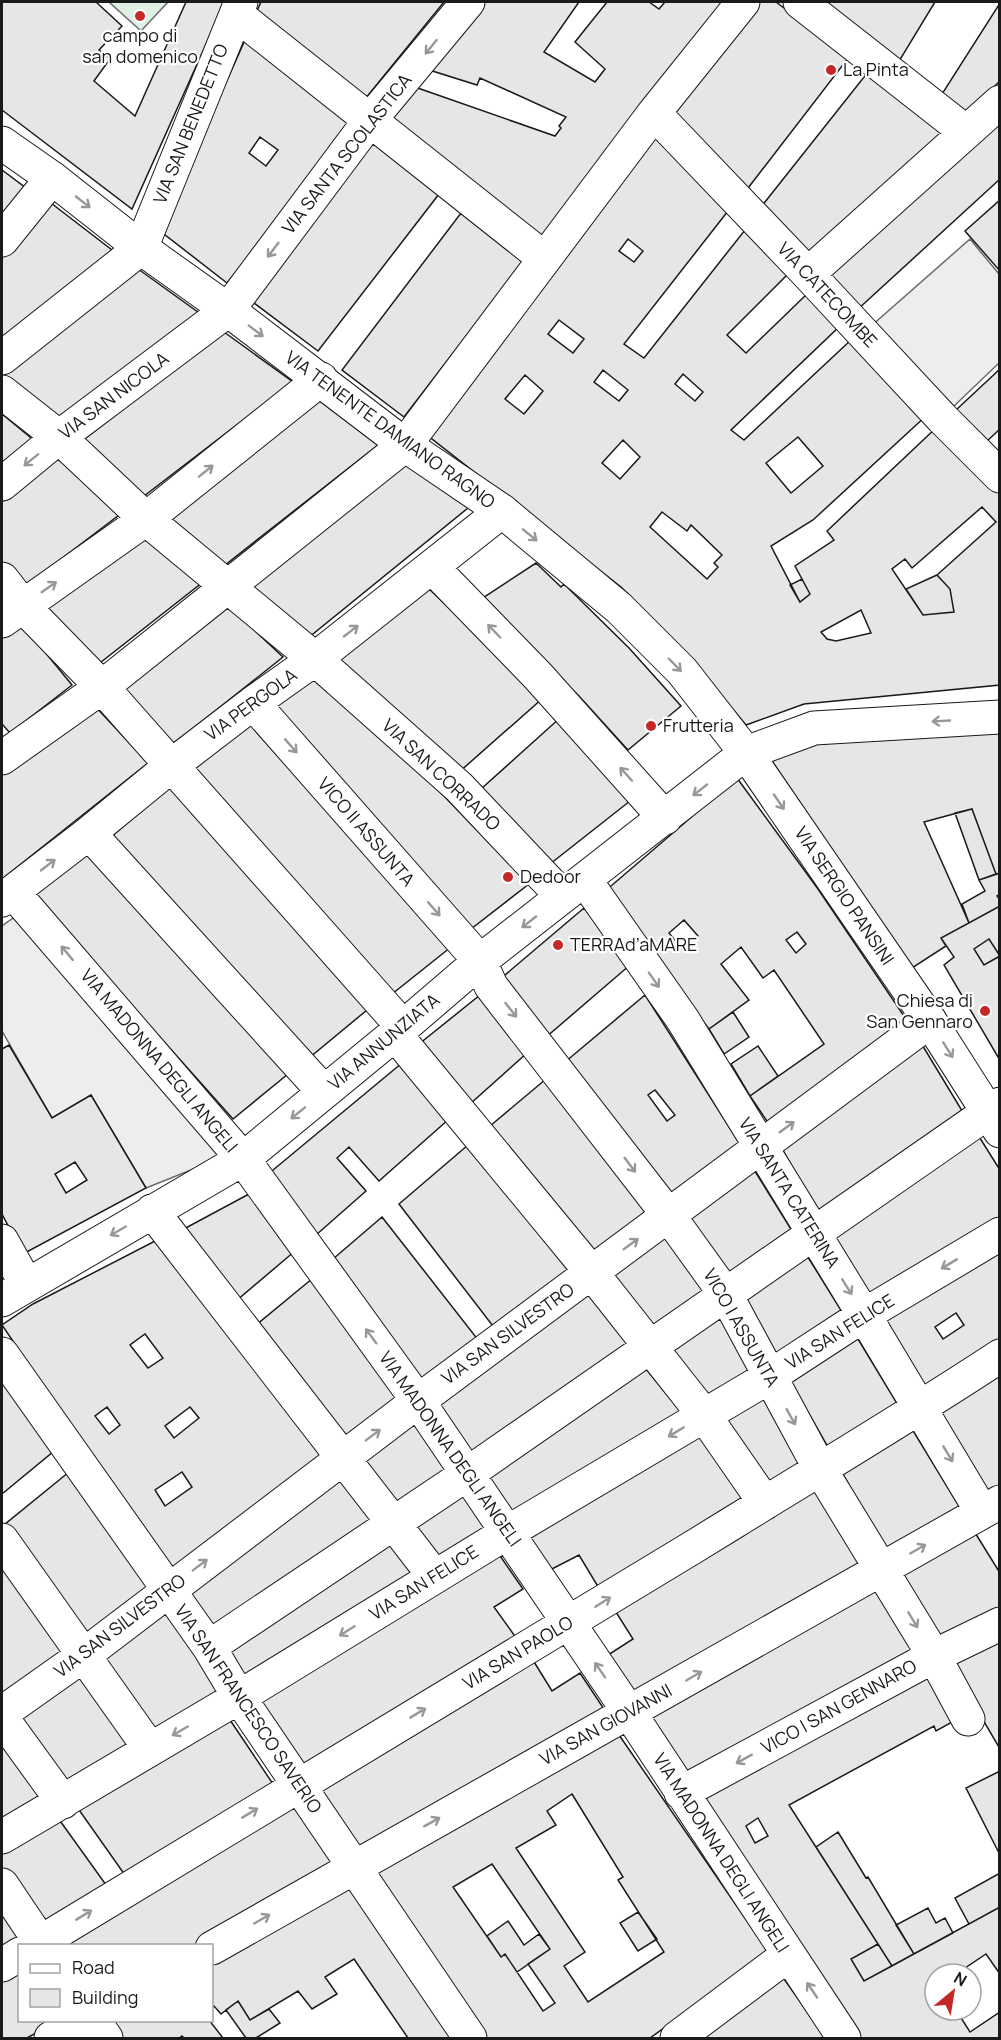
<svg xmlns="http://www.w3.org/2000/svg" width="1001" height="2040" font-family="Manrope,sans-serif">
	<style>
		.green { fill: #e0efe3; stroke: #6a6a6a; stroke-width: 1.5 }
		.parking { fill: #ededed; stroke: #6a6a6a; stroke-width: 1.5 }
		.building { fill: #e6e6e6; stroke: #1a1a1a; stroke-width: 1.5; fill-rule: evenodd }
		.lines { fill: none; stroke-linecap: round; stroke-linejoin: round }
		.street-casing { stroke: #1a1a1a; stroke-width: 35 }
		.secondary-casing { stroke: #1a1a1a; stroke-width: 35 }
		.street { stroke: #fff; stroke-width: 33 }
		.secondary { stroke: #fff; stroke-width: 33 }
		.oneway { stroke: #989898 }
		.poi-dot { fill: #c62828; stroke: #fff; stroke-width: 2 }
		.labels { text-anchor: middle; stroke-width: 4.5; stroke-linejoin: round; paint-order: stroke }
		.poi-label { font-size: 18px; fill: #1a1a1a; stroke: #fff; text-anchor: start }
		.street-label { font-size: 18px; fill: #1a1a1a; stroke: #fff }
	</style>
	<rect width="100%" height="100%" fill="#fff"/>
	<path class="green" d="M109,2H168L141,31Z"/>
	<path class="parking" d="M970,239L999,274V363L953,407L870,327Z
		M16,916L221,1158L146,1188L91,1095L52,1118L2,1031V926Z"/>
	<path class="building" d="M2,2H96L122,26L99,50L110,59L94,81L135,116L186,2H225L132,209L2,110Z
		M261,2H444L365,99L256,13Z
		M479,2H579L544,52L595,82L605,69L575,42L607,2H649L659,9L665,2H727L541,241L385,115L409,85L555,136L561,128L559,126L566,117L480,78L477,85L423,68Z
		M759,2H776L849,57L745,192L673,116Z
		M822,2H935L898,63Z
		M1000,3V81L966,114L942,94Z
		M245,40L353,124L227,283L160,231ZM260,137L278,150L266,166L249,153Z
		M868,72L947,132L810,257L761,207Z
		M1000,120V179L857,310L827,278Z
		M654,137L728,211L624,344L644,358L745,230L789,273L727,335L746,353L808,293L841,325L731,430L744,440L852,339L927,415L813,520L771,546L800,602L810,594L795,566L834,540L827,531L938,426L1000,490V685L804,704L746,725L680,646L621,587L427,435ZM628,239L643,251L634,262L619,251ZM559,320L584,339L573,353L548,334ZM603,370L628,390L619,401L594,382ZM683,374L703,392L695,401L675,384ZM525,375L543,391L524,414L505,399ZM798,437L823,466L791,493L766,463ZM623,440L640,457L620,479L602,463ZM982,507L996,522L937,575L950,589L954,612L923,615L892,569L905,559L912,568ZM662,512L687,531L691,525L722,555L714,563L718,567L707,579L650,527ZM861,610L871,633L836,641L827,639L821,632Z
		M373,141L439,194L318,351L250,300Z
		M2,170L26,188L2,219Z
		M47,200L112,250L2,342V257Z
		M1000,200V271L965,231Z
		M461,213L523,262L404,417L342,370Z
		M134,266L202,315L61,424L2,373Z
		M224,332L293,382L144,496L82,441Z
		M1000,369V429L986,442L956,410Z
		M317,399L378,445L225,565L166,514Z
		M2,414L36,442L2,469Z
		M58,459L123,512L23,588L2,563V502Z
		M400,461L468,508L308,638L247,584Z
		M144,530L203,582L96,666L43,607Z
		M536,563L561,587L564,584L629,648L681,706L628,750L578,695L478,601Z
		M937,575L950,589L954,612L923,615L906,589Z
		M802,579L810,594L800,602L790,585Z
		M424,584L543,698L458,773L334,659Z
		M223,601L283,657L170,747L116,687Z
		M21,623L72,685L10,733L2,724V638Z
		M310,677L417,768L529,884L471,929L273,707Z
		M93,704L148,763L2,879V771Z
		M561,717L630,801L550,864L481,789Z
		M251,722L451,947L392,994L191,772Z
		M1000,730V873L996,874L972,809L924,822L969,923L941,938L946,946L912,968L770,758L783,747Z
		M737,778L818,889L910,1025L771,1127L750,1096L824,1044L774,970L763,978L741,947L721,964L749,1000L709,1029L604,892ZM684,920L698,936L683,950L669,933ZM797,932L806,944L796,953L786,940Z
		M170,787L367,1010L309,1058L111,837Z
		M972,809L996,874L979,880L955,813Z
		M90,852L288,1074L233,1119L33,895Z
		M1000,873V894L997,896L1000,900V906L969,923L962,904L985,891L979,880Z
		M1000,906V956L989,939L974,949L984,965L1000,956V1056L998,1057L944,965L954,957L941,938Z
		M584,908L630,965L545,1038L499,980Z
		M989,939L1000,956L984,965L974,949Z
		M480,995L527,1053L470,1104L419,1044Z
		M645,995L742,1147L669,1201L565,1062ZM655,1090L675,1115L667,1121L648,1095Z
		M733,1012L749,1037L724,1054L709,1029Z
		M921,1043L964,1114L820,1216L780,1145Z
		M9,1045L52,1118L91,1095L146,1188L23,1254L2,1214V1049ZM75,1162L87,1180L66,1193L55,1174Z
		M758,1046L778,1076L750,1096L731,1064Z
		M402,1063L449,1119L379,1181L349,1147L337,1158L366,1191L316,1235L267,1175Z
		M546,1079L651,1213L593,1257L490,1126Z
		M978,1135L1000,1170V1220L866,1300L830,1236Z
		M468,1145L571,1274L496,1330L399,1204Z
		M753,1168L794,1234L728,1278L684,1218Z
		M249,1194L295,1251L236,1301L180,1231Z
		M382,1217L479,1341L422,1384L333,1259Z
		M665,1232L708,1292L653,1332L609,1275Z
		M157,1240L326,1458L170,1574L2,1325L33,1304ZM145,1334L163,1358L148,1368L130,1345ZM107,1407L120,1425L109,1434L95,1416ZM190,1407L199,1418L174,1438L165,1426ZM182,1472L192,1487L165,1506L155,1490Z
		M1000,1248V1341L921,1389L880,1321ZM956,1313L964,1325L943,1339L935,1327Z
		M806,1254L844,1315L773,1357L740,1299Z
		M313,1278L399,1401L345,1443L255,1326Z
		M586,1289L630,1346L470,1457L434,1403Z
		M721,1312L754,1369L703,1399L666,1348Z
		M855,1334L898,1405L828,1447L788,1377Z
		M642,1364L681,1412L511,1516L484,1474Z
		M1000,1369V1489L985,1497L935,1410Z
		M2,1375L54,1451L2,1494Z
		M765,1388L808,1460L768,1485L718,1417Z
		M411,1419L448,1473L395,1509L359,1459Z
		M909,1424L962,1511L887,1552L839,1467Z
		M696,1430L745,1498L600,1590L579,1555L550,1570L524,1535Z
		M69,1472L151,1589L82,1639L4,1525Z
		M339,1475L375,1523L211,1634L182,1592Z
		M817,1484L866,1564L635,1696L608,1655L633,1639L614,1609Z
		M460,1492L489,1531L436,1561L410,1526Z
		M974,1531L1000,1573V1607L937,1640L901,1572Z
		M390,1540L416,1574L242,1681L223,1652Z
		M496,1550L523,1589L494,1607L517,1639L303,1769L256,1700Z
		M2,1563L63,1653L2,1699Z
		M877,1584L915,1650L689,1774L648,1714Z
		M165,1606L223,1692L151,1736L95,1657Z
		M1000,1634V1749L948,1660Z
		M531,1657L552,1691L580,1673L606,1712L358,1851L315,1788Z
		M78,1671L131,1748L64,1788L12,1718Z
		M927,1672L954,1721L936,1731L934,1726L789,1805L878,1944L851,1959L864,1981L1000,1907V1974L986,1954L956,1974H935V2010H956L970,2032L1000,2012V2038H860L702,1795ZM758,1818L768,1836L755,1843L746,1826Z
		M228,1717L275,1787L127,1878L77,1807Z
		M617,1732L769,1953L650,2038H485L371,1869ZM572,1794L623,1877L618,1880L664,1952L588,2002L564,1966L585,1952L516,1848L556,1825L547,1811ZM492,1864L550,1949L528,1964L555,2003L543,2011L505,1954L501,1957L453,1887Z
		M2,1739L44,1800L2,1826Z
		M1000,1771V1855L966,1788Z
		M296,1800L340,1865L193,1946H59Z
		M58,1818L109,1889L43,1929L2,1868V1852Z
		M838,1832L866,1878L868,1877L914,1954L892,1966L816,1847Z
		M1000,1873V1907L969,1924L955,1898Z
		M350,1881L455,2038H408L354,1959L325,1977L337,1994L312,2009L298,1991L250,2020L238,2001L221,2014L214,2006L212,2008V1960Z
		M2,1908L24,1940L2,1953Z
		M928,1908L936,1923L945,1918L953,1933L914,1954L896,1925Z
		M638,1912L657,1939L638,1951L620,1923Z
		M508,1921L524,1945L539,1934L550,1949L517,1972L505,1954L501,1957L487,1936Z
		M878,1944L892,1966L864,1981L851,1959Z
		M20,1968V2020H59L27,2038H2V1979Z
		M782,1976L825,2037L822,2038H700Z
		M238,2001L250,2020L269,2009L280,2023L256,2038H246L226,2010Z
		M107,2020H209L223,2038H184L182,2036L179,2038H120Z"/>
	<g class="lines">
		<defs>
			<path id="street" d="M800,2L966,132
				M236,14L544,258
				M654,113L808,274L942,418L1000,476
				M2,240L52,178
				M808,274L1000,102
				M2,358L141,248L241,2
				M2,392L59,437L146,519L315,659L459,787L562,896
				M2,484L59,437L228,310L370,120L468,2
				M432,567L538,676L665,818
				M2,579L23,606L102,687L403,1027
				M2,621L146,519L321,379
				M253,703L480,961L491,986L669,1216L726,1295L820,1469L934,1656L968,1719
				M2,758L102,687L405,445L654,113L743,2
				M89,833L324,1092
				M585,880L683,1020L864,1315L982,1512
				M13,892L243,1159L418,1401L629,1712L844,2038
				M2,900L89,833L171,766L253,703L315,659L502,511
				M395,1034L592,1273L704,1415L765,1503
				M152,1211L435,1577
				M2,1241L26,1284
				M2,1300L243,1159L395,1034L480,961L746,753L814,728L1000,717
				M2,1354L209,1647L239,1697L470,2038
				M2,1540L150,1749
				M209,1647L467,1474L1000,1104
				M2,1713L84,1655L418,1401L930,1021
				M2,1718L63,1802
				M681,1793L934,1656L1000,1624
				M2,1837L239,1697L508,1532L769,1377L864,1315L1000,1234
				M2,1885L43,1946
				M34,1946C267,1803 502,1665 734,1522C823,1467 912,1414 1000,1356
				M212,1948L1000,1502
				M2,1965L20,1954
				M93,2020L106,2038
				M51,2038L85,2020
				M677,2038L788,1955"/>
			<path id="secondary" d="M2,143L52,178L141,248L228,310L405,445L502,511L619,608L682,671L746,753L930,1021L1000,1131"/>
		</defs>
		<use href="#street" class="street-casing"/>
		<use href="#secondary" class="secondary-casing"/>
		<use href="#street" class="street"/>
		<use href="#secondary" class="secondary"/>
	</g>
	<defs><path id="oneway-shaft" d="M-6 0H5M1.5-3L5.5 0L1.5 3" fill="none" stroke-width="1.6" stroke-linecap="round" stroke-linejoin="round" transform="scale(1.5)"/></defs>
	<g class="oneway">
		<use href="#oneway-shaft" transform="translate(431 47) rotate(129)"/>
		<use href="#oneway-shaft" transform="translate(83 202) rotate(38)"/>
		<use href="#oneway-shaft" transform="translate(273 250) rotate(127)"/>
		<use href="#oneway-shaft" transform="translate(256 331) rotate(37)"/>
		<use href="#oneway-shaft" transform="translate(31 460) rotate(141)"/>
		<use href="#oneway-shaft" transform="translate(206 471) rotate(-39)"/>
		<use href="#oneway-shaft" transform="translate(530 535) rotate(39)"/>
		<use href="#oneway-shaft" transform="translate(49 587) rotate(-35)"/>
		<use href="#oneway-shaft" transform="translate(351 631) rotate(-38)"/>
		<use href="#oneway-shaft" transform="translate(494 631) rotate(-134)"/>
		<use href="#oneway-shaft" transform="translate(675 665) rotate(46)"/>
		<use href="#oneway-shaft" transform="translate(941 721) rotate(177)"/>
		<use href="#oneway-shaft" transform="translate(291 746) rotate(49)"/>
		<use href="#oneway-shaft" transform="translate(626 774) rotate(-132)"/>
		<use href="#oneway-shaft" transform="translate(700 790) rotate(142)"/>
		<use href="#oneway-shaft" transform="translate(779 802) rotate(56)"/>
		<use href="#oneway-shaft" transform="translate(48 865) rotate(-38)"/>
		<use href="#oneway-shaft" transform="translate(434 909) rotate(49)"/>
		<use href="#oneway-shaft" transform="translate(529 922) rotate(142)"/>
		<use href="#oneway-shaft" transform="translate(67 953) rotate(-130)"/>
		<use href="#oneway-shaft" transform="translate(654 980) rotate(55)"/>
		<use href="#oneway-shaft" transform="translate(511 1010) rotate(52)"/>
		<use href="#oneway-shaft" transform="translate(948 1050) rotate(58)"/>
		<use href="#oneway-shaft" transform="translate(298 1113) rotate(141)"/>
		<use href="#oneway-shaft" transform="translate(787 1127) rotate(-36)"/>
		<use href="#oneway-shaft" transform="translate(630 1165) rotate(53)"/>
		<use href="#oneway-shaft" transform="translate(118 1231) rotate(150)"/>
		<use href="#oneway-shaft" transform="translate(631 1244) rotate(-36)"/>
		<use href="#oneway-shaft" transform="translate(949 1264) rotate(149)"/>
		<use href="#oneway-shaft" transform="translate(847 1287) rotate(58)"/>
		<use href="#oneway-shaft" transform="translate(371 1336) rotate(-126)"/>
		<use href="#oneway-shaft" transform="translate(791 1417) rotate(61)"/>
		<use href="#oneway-shaft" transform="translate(676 1432) rotate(149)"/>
		<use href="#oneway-shaft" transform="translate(373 1435) rotate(-37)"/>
		<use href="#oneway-shaft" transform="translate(948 1454) rotate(59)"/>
		<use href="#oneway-shaft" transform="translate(918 1549) rotate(-30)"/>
		<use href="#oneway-shaft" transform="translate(200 1565) rotate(-37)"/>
		<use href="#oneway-shaft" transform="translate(603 1602) rotate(-32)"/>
		<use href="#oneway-shaft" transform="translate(913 1620) rotate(59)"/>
		<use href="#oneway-shaft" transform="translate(347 1631) rotate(148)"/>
		<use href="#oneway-shaft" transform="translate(600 1670) rotate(-125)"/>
		<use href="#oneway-shaft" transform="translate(694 1676) rotate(-30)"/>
		<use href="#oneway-shaft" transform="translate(418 1713) rotate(-31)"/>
		<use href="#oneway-shaft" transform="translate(180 1731) rotate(150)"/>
		<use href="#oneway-shaft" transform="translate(744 1759) rotate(151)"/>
		<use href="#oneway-shaft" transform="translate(250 1813) rotate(-31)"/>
		<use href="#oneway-shaft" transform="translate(432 1822) rotate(-29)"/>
		<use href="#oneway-shaft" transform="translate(84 1915) rotate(-31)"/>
		<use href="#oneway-shaft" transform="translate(262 1919) rotate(-30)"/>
		<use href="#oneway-shaft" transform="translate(812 1990) rotate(-124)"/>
	</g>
	<g class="poi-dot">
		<circle cx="140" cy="16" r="6"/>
		<circle cx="831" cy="70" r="6"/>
		<circle cx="651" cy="726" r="6"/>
		<circle cx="508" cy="877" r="6"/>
		<circle cx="558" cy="945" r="6"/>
		<circle cx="985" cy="1011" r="6"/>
	</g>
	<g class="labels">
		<g class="poi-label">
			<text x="140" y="42" text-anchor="middle">campo di<tspan x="140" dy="21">san domenico</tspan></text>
			<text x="843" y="76">La Pinta</text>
			<text x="663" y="732">Frutteria</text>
			<text x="520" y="883">Dedoor</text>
			<text x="570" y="951">TERRAd’aMARE</text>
			<text x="973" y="1007" text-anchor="end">Chiesa di<tspan x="973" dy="21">San Gennaro</tspan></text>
		</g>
		<g class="street-label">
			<text transform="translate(191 124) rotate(-68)" y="6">VIA SAN BENEDETTO</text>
			<text transform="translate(347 154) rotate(-52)" y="6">VIA SANTA SCOLASTICA</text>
			<text transform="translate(827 295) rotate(47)" y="6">VIA CATECOMBE</text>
			<text transform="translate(114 396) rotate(-37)" y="6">VIA SAN NICOLA</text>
			<text transform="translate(390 430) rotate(36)" y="6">VIA TENENTE DAMIANO RAGNO</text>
			<text transform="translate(251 705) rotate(-36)" y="6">VIA PERGOLA</text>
			<text transform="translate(441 775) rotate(43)" y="6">VIA SAN CORRADO</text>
			<text transform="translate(366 832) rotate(49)" y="6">VICO II ASSUNTA</text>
			<text transform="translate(844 896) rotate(56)" y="6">VIA SERGIO PANSINI</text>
			<text transform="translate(384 1042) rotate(-40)" y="6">VIA ANNUNZIATA</text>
			<text transform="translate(159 1061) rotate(50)" y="6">VIA MADONNA DEGLI ANGELI</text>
			<text transform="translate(789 1193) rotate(58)" y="6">VIA SANTA CATERINA</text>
			<text transform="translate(741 1328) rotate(60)" y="6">VICO I ASSUNTA</text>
			<text transform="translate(840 1332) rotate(-32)" y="6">VIA SAN FELICE</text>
			<text transform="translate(508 1334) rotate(-36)" y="6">VIA SAN SILVESTRO</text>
			<text transform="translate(450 1449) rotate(55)" y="6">VIA MADONNA DEGLI ANGELI</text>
			<text transform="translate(424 1583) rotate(-32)" y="6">VIA SAN FELICE</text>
			<text transform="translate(120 1626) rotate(-37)" y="6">VIA SAN SILVESTRO</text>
			<text transform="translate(518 1653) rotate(-31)" y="6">VIA SAN PAOLO</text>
			<text transform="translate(839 1707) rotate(-29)" y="6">VICO I SAN GENNARO</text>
			<text transform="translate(248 1709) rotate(56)" y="6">VIA SAN FRANCESCO SAVERIO</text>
			<text transform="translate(606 1725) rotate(-29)" y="6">VIA SAN GIOVANNI</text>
			<text transform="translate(721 1853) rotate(57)" y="6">VIA MADONNA DEGLI ANGELI</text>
		</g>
	</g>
	<rect width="1001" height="2040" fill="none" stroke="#1a1a1a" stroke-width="6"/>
	<rect x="18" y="1944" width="195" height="78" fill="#ffffff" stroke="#a3a3a3" stroke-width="1.5"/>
	<rect x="30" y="1964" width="30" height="9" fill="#ffffff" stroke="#a3a3a3" stroke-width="1.5"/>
	<text x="72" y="1974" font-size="18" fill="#1a1a1a">Road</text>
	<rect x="30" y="1989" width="30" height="18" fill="#e6e6e6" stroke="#a3a3a3" stroke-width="1.5"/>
	<text x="72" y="2004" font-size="18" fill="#1a1a1a">Building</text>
	<g transform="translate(953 1992) rotate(30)"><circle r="28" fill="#ffffff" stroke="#a3a3a3" stroke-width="1.5"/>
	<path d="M0-4.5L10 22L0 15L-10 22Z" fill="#c62828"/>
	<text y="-9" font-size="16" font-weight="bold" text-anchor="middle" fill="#1a1a1a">N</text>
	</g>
</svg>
